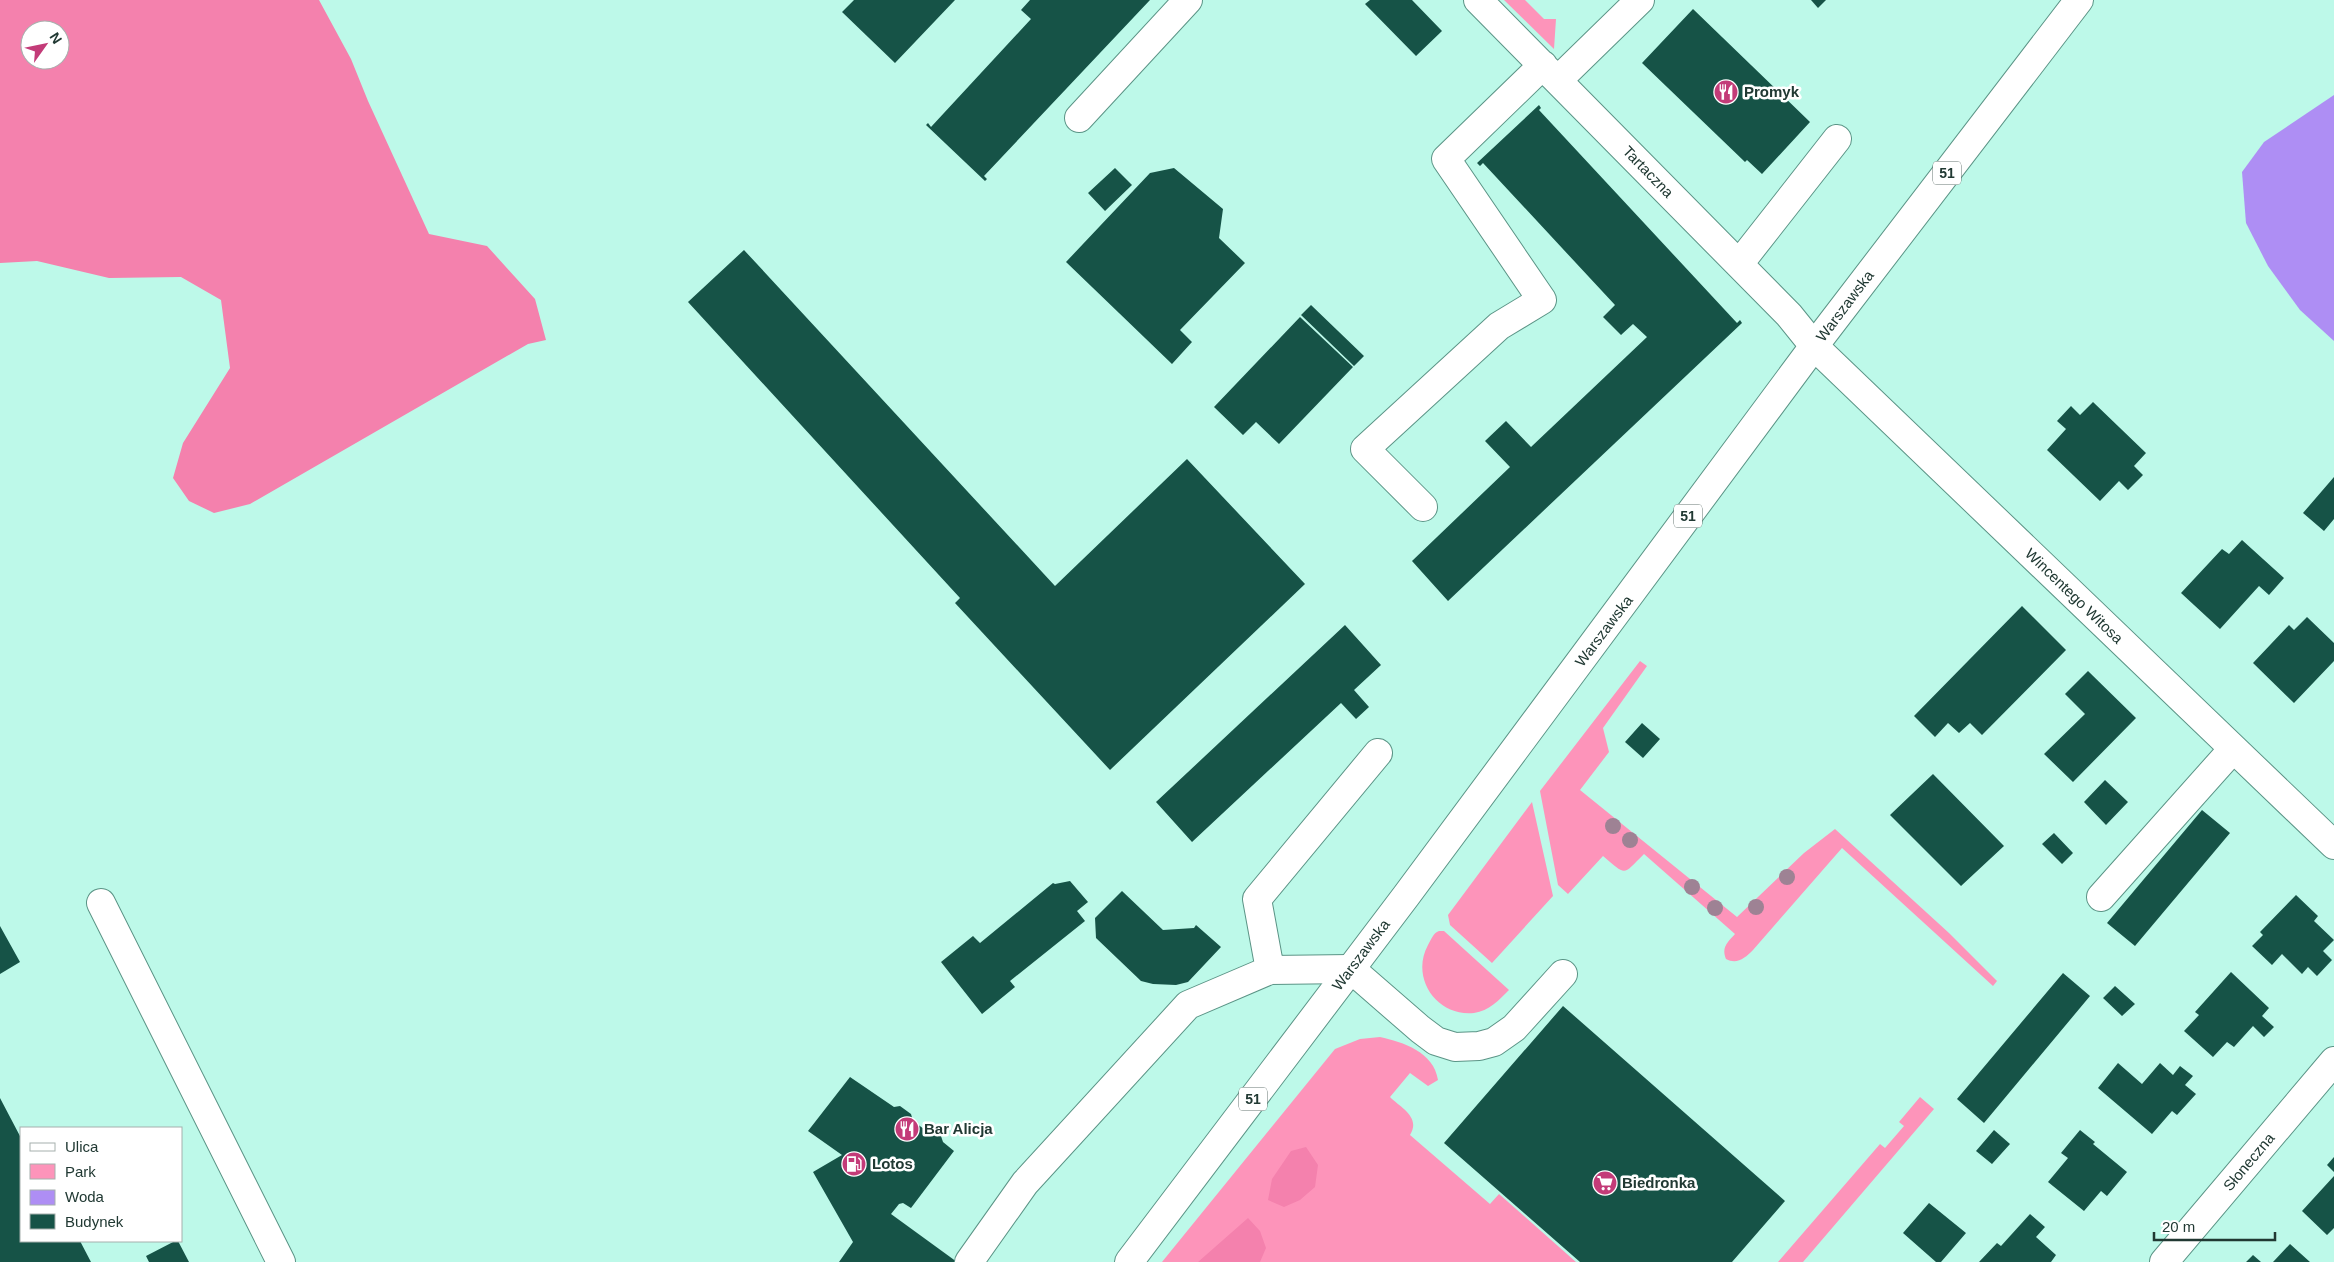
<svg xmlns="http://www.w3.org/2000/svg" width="2334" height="1262" font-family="Arial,sans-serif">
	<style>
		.green { fill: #fd94ba }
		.forest { fill: #f481ad; fill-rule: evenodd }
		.water { fill: #ae8ef4 }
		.building { fill: #165347 }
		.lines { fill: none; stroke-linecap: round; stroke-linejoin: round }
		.minor-casing { stroke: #5b9486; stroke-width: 30 }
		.major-casing { stroke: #5b9486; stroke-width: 30 }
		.minor { stroke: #fff; stroke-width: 28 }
		.major { stroke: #fff; stroke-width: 28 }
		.tree { fill: #9e8294 }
		.labels { text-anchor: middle; stroke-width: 5; stroke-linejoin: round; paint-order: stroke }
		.shield { fill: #fff; stroke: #647470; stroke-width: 1 }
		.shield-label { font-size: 14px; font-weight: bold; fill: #213933 }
		.poi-label { font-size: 15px; font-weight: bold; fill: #213933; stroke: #fff; text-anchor: start }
		.street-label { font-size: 15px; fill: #213933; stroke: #fff }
	</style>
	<rect width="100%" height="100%" fill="#bdf9e9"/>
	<path class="green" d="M1504,0H1525L1544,19H1556L1554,49Z
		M1640,661L1647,666L1603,728L1609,752L1580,790L1737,917L1804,853L1835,829L1949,933L1997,981L1993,986L1842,848L1753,950C1745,958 1737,965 1726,959C1721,947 1728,942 1735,934L1644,854C1622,876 1627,876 1603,856L1568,894L1558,885L1540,791Z
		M1532,802L1553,896L1492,963L1450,925L1448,915Z
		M1439,931H1444L1509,990C1499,1000 1489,1011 1474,1013C1437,1017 1410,978 1428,945C1431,940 1433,933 1439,931Z
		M1380,1037C1403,1042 1434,1052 1438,1080L1428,1086L1410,1073L1390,1097C1401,1108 1421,1117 1410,1135L1490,1204L1499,1194L1576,1262H1162L1335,1049L1360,1039Z
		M1920,1097L1934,1109L1803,1262H1778L1880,1144L1885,1148L1904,1126L1899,1122Z"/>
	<path class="forest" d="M0,0H319L351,59L368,101L429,234L487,246L535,299L546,340L528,344L250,504L214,513L189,501L173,478L183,443L230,368L221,300L181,277L109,278L37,261L0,263ZM30,30H60V60H30Z
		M1306,1147L1318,1165L1315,1187L1300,1200L1284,1207L1268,1200L1272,1179L1291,1151Z
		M1248,1218L1260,1231L1266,1248L1260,1262H1198Z"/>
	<path class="water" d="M2334,95V341L2300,310L2268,266L2246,223L2242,172L2264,142Z"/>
	<path class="building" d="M854,0H955L895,63L842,12Z
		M1030,0H1150L984,176L987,179L985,181L926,125L928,123L931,127L1031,19L1021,10Z
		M1370,0H1412L1442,31L1416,56L1365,4Z
		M1811,0H1826L1818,8Z
		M1693,9L1810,122L1762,174L1747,160L1745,162L1642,63Z
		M1539,105L1541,108L1539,110L1737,323L1740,320L1742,323L1448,601L1412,561L1510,467L1485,441L1506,421L1531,447L1647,337L1633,324L1621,335L1603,317L1615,305L1483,163L1480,166L1477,163Z
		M1115,168L1132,185L1105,211L1088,193Z
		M1174,168L1223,209L1219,238L1245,263L1180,330L1192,342L1172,364L1066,262L1150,173Z
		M744,250L1055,586L1187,459L1305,584L1110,770L955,603L960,598L688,302Z
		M1311,305L1364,356L1354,366L1301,315Z
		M1300,317L1353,367L1279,444L1256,422L1243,435L1214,407Z
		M2093,402L2146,453L2134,466L2143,475L2128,490L2119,481L2100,501L2047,450L2066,429L2057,421L2071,406L2080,415Z
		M2334,477V519L2324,531L2303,513Z
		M2242,540L2284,578L2269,595L2259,586L2220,629L2181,593L2222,549L2229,554Z
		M2022,606L2066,650L1982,735L1970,723L1959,733L1948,723L1935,737L1914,716Z
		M2307,617L2334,643V661L2294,703L2253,663L2289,625L2294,630Z
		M1345,625L1381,665L1354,690L1369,707L1356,719L1341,703L1192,842L1156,802Z
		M2088,671L2136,718L2073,782L2044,754L2085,714L2065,694Z
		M1642,723L1660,739L1643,758L1625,742Z
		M1933,774L2004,846L1961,886L1890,815Z
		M2105,780L2128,802L2106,825L2084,802Z
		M2202,810L2230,833L2135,946L2107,923Z
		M2054,833L2073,853L2062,864L2042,844Z
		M1070,881L1088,902L1077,911L1085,921L1010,981L1015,987L982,1014L941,962L973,936L980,943L1053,883L1055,884Z
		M1122,891L1163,930L1194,928L1196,925L1221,947L1188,982L1176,985L1153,984L1141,981L1096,938L1095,918Z
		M2296,895L2318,916L2314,921L2334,940L2323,951L2332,960L2317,976L2308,967L2302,974L2282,954L2272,965L2252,946L2263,935L2260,932Z
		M0,926L20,962L0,974Z
		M2231,972L2269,1008L2262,1016L2274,1027L2264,1037L2253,1026L2234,1047L2227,1042L2213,1057L2184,1031L2199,1015L2195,1012Z
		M2063,973L2090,996L1984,1123L1957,1099Z
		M2115,986L2135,1004L2122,1016L2103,998Z
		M1563,1006L1785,1201L1732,1262H1580L1444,1143Z
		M2118,1063L2142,1084L2160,1063L2173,1075L2180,1066L2193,1076L2185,1085L2196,1094L2177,1115L2172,1111L2152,1134L2098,1088Z
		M850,1077L894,1107L900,1106L911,1114L913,1121L924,1129H931L941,1136L943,1142L954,1151L911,1208L903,1203L899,1204L891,1214L957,1262H839L853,1242L813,1172L842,1155L808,1131Z
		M0,1098L21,1138V1241H80L91,1262H0Z
		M1994,1130L2010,1144L1992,1164L1976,1151Z
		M2080,1130L2095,1142L2093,1144L2127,1172L2107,1196L2101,1191L2084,1211L2048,1182L2068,1158L2061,1153Z
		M2334,1157V1172L2327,1165Z
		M2334,1176V1228L2327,1235L2302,1211Z
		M1929,1203L1966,1233L1941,1262H1936L1903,1233Z
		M2030,1214L2045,1227L2036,1237L2056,1255L2051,1262H1979L1997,1243L2001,1246Z
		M175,1241H178L189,1262H149L146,1256Z
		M2290,1244L2310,1262H2273Z
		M2253,1255L2261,1262H2246Z"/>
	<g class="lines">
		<defs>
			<path id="minor" d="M1478,0L1789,315L1814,346L2334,845
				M1558,80L1640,0
				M1079,118L1188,0
				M1739,264L1837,139
				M1423,507L1365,449L1499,326L1542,300L1446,159L1543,65
				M2101,897L2233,749
				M101,903L281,1262
				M1270,970L1257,899L1378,753
				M969,1262L1025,1183L1188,1005L1270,970L1351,969L1420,1029L1436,1041L1455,1047L1479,1046L1494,1042L1514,1028L1563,974
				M2164,1262L2334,1061"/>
			<path id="major" d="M1129,1262L1406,896L1814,346L2079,0"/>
		</defs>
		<use href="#minor" class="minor-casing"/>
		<use href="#major" class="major-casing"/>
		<use href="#minor" class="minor"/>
		<use href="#major" class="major"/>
	</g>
	<g class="tree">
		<circle cx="1613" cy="826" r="8"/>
		<circle cx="1630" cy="840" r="8"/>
		<circle cx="1787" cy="877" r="8"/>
		<circle cx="1692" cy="887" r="8"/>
		<circle cx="1756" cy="907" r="8"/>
		<circle cx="1715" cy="908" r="8"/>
	</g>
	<defs>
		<symbol id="restaurant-disc" viewBox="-11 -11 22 22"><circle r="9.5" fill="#c33b78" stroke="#fff"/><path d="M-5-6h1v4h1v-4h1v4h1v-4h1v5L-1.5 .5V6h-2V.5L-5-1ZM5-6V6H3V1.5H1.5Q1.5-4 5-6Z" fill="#fff"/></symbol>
		<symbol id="fuel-disc" viewBox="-11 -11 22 22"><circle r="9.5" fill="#c33b78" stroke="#fff"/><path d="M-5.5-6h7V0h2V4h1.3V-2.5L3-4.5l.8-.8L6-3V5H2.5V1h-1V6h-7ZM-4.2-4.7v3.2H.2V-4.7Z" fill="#fff"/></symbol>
		<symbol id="supermarket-disc" viewBox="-11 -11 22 22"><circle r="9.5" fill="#c33b78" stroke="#fff"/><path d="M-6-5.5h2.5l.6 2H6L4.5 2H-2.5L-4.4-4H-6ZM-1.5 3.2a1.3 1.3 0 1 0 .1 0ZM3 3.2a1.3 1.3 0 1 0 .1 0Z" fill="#fff"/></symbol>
	</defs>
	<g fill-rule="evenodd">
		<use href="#restaurant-disc" x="1712" y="78" width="28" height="28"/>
		<use href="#restaurant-disc" x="893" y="1115" width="28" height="28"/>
		<use href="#fuel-disc" x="840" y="1150" width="28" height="28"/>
		<use href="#supermarket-disc" x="1591" y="1169" width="28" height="28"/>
	</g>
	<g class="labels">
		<g class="shield">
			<rect x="1933" y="161.5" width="28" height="23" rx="4"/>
			<rect x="1674" y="504.5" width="28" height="23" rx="4"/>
			<rect x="1239" y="1087.5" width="28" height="23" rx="4"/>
		</g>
		<g class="shield-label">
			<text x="1947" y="178">51</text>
			<text x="1688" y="521">51</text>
			<text x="1253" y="1104">51</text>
		</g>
		<g class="poi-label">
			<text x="1744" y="97">Promyk</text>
			<text x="924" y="1134">Bar Alicja</text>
			<text x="872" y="1169">Lotos</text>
			<text x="1622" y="1188">Biedronka</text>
		</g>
		<g class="street-label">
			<text transform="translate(1648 172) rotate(46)" y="5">Tartaczna</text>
			<text transform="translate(1845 306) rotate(-53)" y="5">Warszawska</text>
			<text transform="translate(2074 596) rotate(44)" y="5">Wincentego Witosa</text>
			<text transform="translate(1604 631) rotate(-53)" y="5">Warszawska</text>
			<text transform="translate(1361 955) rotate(-53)" y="5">Warszawska</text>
			<text transform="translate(2249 1162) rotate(-50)" y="5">Słoneczna</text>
		</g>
	</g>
	<rect x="20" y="1127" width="162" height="115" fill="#ffffff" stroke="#a6b0ad"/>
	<rect x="30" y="1143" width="25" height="8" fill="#ffffff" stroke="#a6b0ad"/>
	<text x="65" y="1152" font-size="15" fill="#213933">Ulica</text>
	<rect x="30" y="1164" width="25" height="15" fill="#fd94ba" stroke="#a6b0ad"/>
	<text x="65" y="1177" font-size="15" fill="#213933">Park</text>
	<rect x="30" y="1190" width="25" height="15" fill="#ae8ef4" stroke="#a6b0ad"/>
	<text x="65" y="1202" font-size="15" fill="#213933">Woda</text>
	<rect x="30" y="1214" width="25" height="15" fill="#165347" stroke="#a6b0ad"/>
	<text x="65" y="1227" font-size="15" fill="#213933">Budynek</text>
	<g transform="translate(45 45) rotate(57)"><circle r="24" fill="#ffffff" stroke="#a6b0ad"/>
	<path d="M0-4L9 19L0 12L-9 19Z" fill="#c33b78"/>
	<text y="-8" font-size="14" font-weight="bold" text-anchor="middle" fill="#213933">N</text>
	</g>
	<path d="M2154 1232v8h121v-8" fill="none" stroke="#213933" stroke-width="2.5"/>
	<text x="2162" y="1232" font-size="15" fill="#213933" stroke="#ffffff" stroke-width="4" paint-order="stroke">20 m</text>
</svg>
